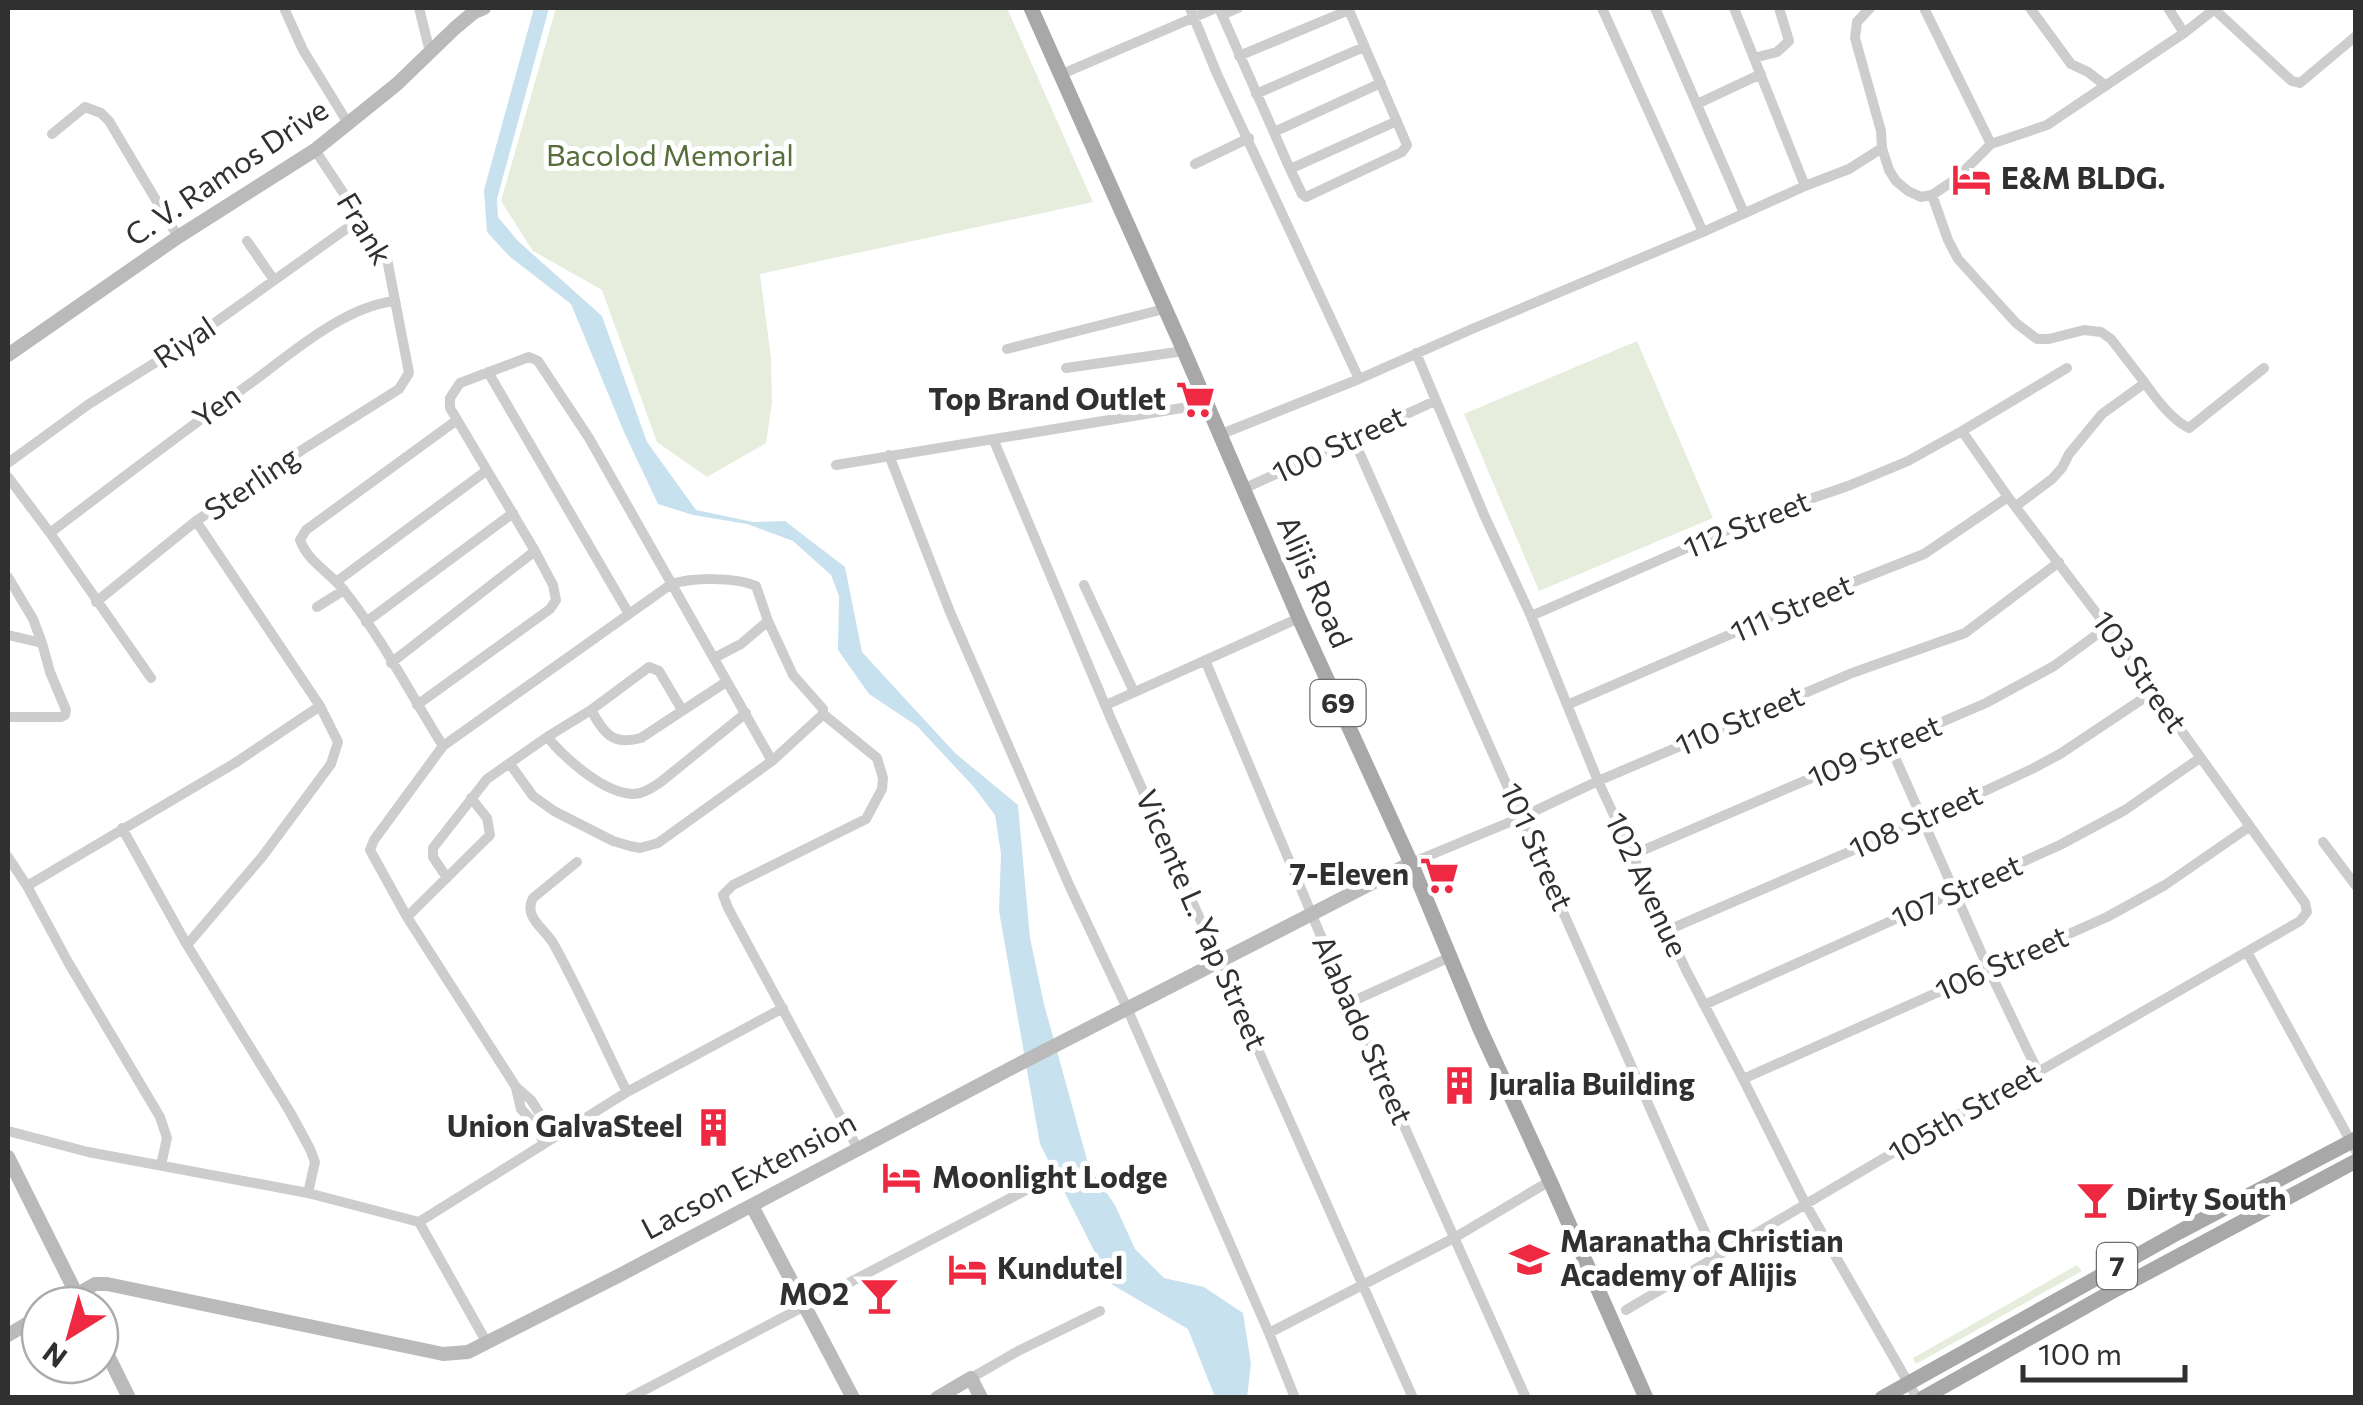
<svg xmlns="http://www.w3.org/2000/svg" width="2363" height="1405" font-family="Commissioner,sans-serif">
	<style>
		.green { fill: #e7eddd }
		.water { fill: #c8e1ee }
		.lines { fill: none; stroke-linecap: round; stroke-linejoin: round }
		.street { stroke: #cdcdcd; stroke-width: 10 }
		.secondary { stroke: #bababa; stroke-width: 14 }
		.primary { stroke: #a8a8a8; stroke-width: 15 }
		.labels { text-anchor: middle; stroke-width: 10; stroke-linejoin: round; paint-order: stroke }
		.shield { fill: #fff; stroke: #6e6e6e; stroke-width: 2.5 }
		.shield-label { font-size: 28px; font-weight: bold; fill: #303030 }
		.park-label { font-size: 30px; fill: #556e3a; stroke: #fff }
		.street-label { font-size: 30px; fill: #303030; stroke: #fff }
		.poi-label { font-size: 30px; font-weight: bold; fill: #303030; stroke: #fff; text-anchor: start }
	</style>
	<rect width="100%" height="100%" fill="#fff"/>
	<path class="green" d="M556,8H1007L1093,202L760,274L771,358L772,403L766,443L707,477L657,442L602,290L533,251L501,201Z
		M1637,341L1713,518L1539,591L1464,414Z
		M2077,1265L2082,1271L1916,1364L1913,1358Z"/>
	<path class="water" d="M534,8H549L497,199L498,217L518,241L602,316L647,442L696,510L753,522L785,521L845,567L862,652L955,753L1018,805L1030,938L1044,1004L1089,1167L1115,1205L1135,1249L1164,1278L1204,1287L1243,1313L1251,1364L1247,1397H1215L1188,1329L1111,1284L1040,1144L999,911L1001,854L995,815L973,786L917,726L869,694L838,650L839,596L831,575L793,541L747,524L693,515L658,504L624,432L571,304L509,256L487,232L484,190Z"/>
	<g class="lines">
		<path class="street" d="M284,8L303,50L349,125
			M419,8L430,52
			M1190,8L1217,74L1359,379
			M1219,8L1290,169L1302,194L1306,197L1402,152L1407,145L1348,8
			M1602,8L1703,232
			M1655,8L1744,213
			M1734,8L1805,186
			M1870,8L1857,22L1855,38L1881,131L1882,148L1889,170L1896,181L1908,191L1921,197L1932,195L1956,179L1991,144L2047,125L2184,33L2216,8
			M1924,8L1991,144
			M2030,8L2071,64L2088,72L2106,86
			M2168,8L2184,33
			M2214,9L2284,74L2292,81L2300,83L2356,36
			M1222,15L1238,8
			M1239,56L1349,10
			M1754,58L1777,52L1789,41L1779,8
			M1062,74L1216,8
			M1256,94L1364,47
			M1697,104L1761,74
			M1274,132L1381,83
			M52,134L85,107L101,113L109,121L178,237
			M1195,164L1249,138
			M1290,169L1397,121
			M1932,195L1948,240L1958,259L2016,323L2037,339H2049L2084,330L2101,332L2111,339L2145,383
			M247,241L274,280
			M1007,349L1164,309
			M1416,353L1485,517L1531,616L1598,781L1686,970L1743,1079L1806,1205L1917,1398
			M1066,368L1184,351
			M488,372L629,614
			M1219,435L1359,379L1472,329L1703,232L1805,186L1849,169L1882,148
			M1353,438L1716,1257
			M994,441L1111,719L1413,1398
			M889,455L950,612L1070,887L1127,1008L1269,1333L1295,1398
			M8,463L89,404L185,344L360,219
			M836,465L1206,404
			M8,477L50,533L151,678
			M1243,489L1435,401
			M2016,506L2052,479L2062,468L2069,454L2102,414L2145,383C2156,399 2172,420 2189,428L2264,368
			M196,521L320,706L338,742L331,764L262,857L187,945L290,1112L310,1149L315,1162L308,1193
			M50,533C118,481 186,429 255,380C294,351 346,306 395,301
			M8,577L33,619L42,643L8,635
			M336,582L486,471
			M1084,585L1134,692
			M96,602L196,521L302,450L399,389L409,373L387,259L315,150
			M317,607L344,590
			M1531,616L1760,516L1848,486L1908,461L1962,431L2067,368
			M366,622L513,513
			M714,658L741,644L768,621
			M1205,660L1349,1003L1526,1398
			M391,663L535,551
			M417,705L550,609L556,600L553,585L535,551L450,408V398L460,383L529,357L538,361L589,438L772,761
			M1106,705L1299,618
			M1567,705L1833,590L1924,554L2008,497
			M591,710C604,733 612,746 641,738L726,682
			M823,714L877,758L883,778L882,789L866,819L733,885L723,895L728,908L858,1149
			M8,717H61L65,715L66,710L50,672L42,643
			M547,737C565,758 603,793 633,794C643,794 654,787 662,781L746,713
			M443,746C411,695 383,640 346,593C332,573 309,564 300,540L306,530L457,420
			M1890,746L1989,970L2038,1072
			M510,764L533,796L554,811L613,841L630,846L640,848L658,843L772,761L819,718L823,714V709L793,675L768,621L756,586C736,577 690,577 670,585L443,746L374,840L370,850L407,917L516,1087L531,1100L554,1136
			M122,828L187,945
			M2323,842L2356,886
			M1632,855L1986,703L2054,666L2107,627
			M8,857L27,886L68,962L160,1117L167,1138L161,1165
			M577,862L533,898C523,917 544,928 553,943C580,991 602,1042 627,1092
			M1411,863L1522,817L1598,781L1852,673L1965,633L2059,562
			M447,878L433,857V848L487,779L547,737L591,710L649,667L659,671L682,710
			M27,886L235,763L320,706
			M407,917L490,835L487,818L471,798
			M1668,930L1923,820L2032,769L2060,754L2153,692
			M2247,952L2356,1151
			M1349,1003L1448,958
			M1704,1005L2060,845L2125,810L2200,758
			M1743,1079L2107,917L2165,885L2249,827
			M516,1088L521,1109L535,1124L544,1143
			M8,1131L88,1152L308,1193L419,1222L487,1343
			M419,1222L627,1092L783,1008
			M1626,1310L1957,1115L2038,1072L2300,921L2307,912L2305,903L2107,627L2008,497L1962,431
			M1269,1333L1454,1238L1550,1181
			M971,1378L1018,1351L1100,1311
			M629,1398L1028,1189"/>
		<path class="secondary" d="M8,355L178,237L315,150L397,84L455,28L473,13L484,8
			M8,1157L82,1305
			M752,1206L853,1398
			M58,1305L95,1284H107L429,1351L443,1354L468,1352L620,1275L1021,1063L1411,863
			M8,1335L40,1316
			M100,1339L129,1398
			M937,1398L971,1378L981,1398"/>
		<path class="primary" d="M1031,8L1184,351L1299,618L1411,863L1480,1029L1550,1181L1646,1398
			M1882,1398L2179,1232L2356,1139
			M1923,1398L2113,1291L2356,1161"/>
	</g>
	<defs>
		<symbol id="hotel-bare" viewBox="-9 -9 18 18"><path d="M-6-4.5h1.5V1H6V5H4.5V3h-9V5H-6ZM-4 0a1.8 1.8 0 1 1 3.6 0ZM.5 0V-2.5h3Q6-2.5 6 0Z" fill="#ef2941" stroke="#fff" stroke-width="2.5" paint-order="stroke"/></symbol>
		<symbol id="supermarket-bare" viewBox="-9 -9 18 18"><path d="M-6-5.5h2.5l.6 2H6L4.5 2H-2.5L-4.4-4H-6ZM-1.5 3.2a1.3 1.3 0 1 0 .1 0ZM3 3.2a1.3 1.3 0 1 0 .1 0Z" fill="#ef2941" stroke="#fff" stroke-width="2.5" paint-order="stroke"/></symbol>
		<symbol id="building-bare" viewBox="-9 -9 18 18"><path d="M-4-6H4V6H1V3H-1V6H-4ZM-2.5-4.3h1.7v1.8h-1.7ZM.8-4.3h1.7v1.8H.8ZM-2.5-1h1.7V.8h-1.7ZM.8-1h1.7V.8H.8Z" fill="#ef2941" stroke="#fff" stroke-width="2.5" paint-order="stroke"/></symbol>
		<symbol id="bar-bare" viewBox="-9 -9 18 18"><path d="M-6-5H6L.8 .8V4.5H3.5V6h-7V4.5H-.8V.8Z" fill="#ef2941" stroke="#fff" stroke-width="2.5" paint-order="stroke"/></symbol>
		<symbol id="school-bare" viewBox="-9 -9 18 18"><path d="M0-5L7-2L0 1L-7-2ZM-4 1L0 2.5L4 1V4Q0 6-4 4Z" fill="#ef2941" stroke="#fff" stroke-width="2.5" paint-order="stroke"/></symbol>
	</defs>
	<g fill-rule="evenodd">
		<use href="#hotel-bare" x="1944" y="152" width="55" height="55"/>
		<use href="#supermarket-bare" x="1168" y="372" width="55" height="55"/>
		<use href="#supermarket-bare" x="1412" y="848" width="55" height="55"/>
		<use href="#building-bare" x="1432" y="1058" width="55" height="55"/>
		<use href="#building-bare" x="686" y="1100" width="55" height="55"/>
		<use href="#hotel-bare" x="874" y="1150" width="55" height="55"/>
		<use href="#bar-bare" x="2068" y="1172" width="55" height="55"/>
		<use href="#school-bare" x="1502" y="1232" width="55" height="55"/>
		<use href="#hotel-bare" x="940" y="1242" width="55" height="55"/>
		<use href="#bar-bare" x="852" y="1268" width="55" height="55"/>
	</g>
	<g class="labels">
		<g class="shield">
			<rect x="1310.5" y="680" width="55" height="46" rx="8"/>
			<rect x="2097" y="1243" width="40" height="46" rx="8"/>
		</g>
		<g class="shield-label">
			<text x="1338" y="713">69</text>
			<text x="2117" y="1276">7</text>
		</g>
		<g class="park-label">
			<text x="670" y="166">Bacolod Memorial</text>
		</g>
		<g class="street-label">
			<text transform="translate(227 173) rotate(-34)" y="10">C. V. Ramos Drive</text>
			<text transform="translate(364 229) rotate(59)" y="10">Frank</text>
			<text transform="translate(185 343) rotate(-34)" y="10">Riyal</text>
			<text transform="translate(217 407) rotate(-36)" y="10">Yen</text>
			<text transform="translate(1339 445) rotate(-25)" y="10">100 Street</text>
			<text transform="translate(252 484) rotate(-34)" y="10">Sterling</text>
			<text transform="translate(1747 525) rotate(-22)" y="10">112 Street</text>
			<text transform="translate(1314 582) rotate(66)" y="10">Alijis Road</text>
			<text transform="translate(1792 609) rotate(-23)" y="10">111 Street</text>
			<text transform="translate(2139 672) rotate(55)" y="10">103 Street</text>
			<text transform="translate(1740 721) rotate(-23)" y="10">110 Street</text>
			<text transform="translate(1875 752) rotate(-23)" y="10">109 Street</text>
			<text transform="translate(1916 822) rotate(-24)" y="10">108 Street</text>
			<text transform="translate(1536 847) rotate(66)" y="10">101 Street</text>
			<text transform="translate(1646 885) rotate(65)" y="10">102 Avenue</text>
			<text transform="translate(1957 892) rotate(-24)" y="10">107 Street</text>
			<text transform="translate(1201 920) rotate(66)" y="10">Vicente L. Yap Street</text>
			<text transform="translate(2002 964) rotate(-24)" y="10">106 Street</text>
			<text transform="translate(1362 1030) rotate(66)" y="10">Alabado Street</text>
			<text transform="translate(1965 1113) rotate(-30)" y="10">105th Street</text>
			<text transform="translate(749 1176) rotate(-28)" y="10">Lacson Extension</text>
		</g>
		<g class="poi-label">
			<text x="2001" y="189">E&amp;M BLDG.</text>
			<text x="1166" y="410" text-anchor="end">Top Brand Outlet</text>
			<text x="1409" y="885" text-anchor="end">7-Eleven</text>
			<text x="1489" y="1095">Juralia Building</text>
			<text x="683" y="1137" text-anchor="end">Union GalvaSteel</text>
			<text x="932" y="1188">Moonlight Lodge</text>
			<text x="2126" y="1210">Dirty South</text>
			<text x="1560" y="1252">Maranatha Christian<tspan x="1560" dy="34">Academy of Alijis</tspan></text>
			<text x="997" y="1279">Kundutel</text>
			<text x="849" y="1305" text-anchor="end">MO2</text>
		</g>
	</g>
	<rect width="2363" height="1405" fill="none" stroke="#303030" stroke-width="20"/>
	<g transform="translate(70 1335) rotate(217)"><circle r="48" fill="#ffffff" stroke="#acacac" stroke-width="2.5"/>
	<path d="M0-8L18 38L0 25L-18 38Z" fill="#ef2941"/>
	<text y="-15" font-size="28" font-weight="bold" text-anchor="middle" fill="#303030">N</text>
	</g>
	<path d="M2023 1365v15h162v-15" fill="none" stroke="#303030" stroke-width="5"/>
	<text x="2038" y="1365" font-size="30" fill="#303030" stroke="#ffffff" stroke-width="8" paint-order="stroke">100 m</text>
</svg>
